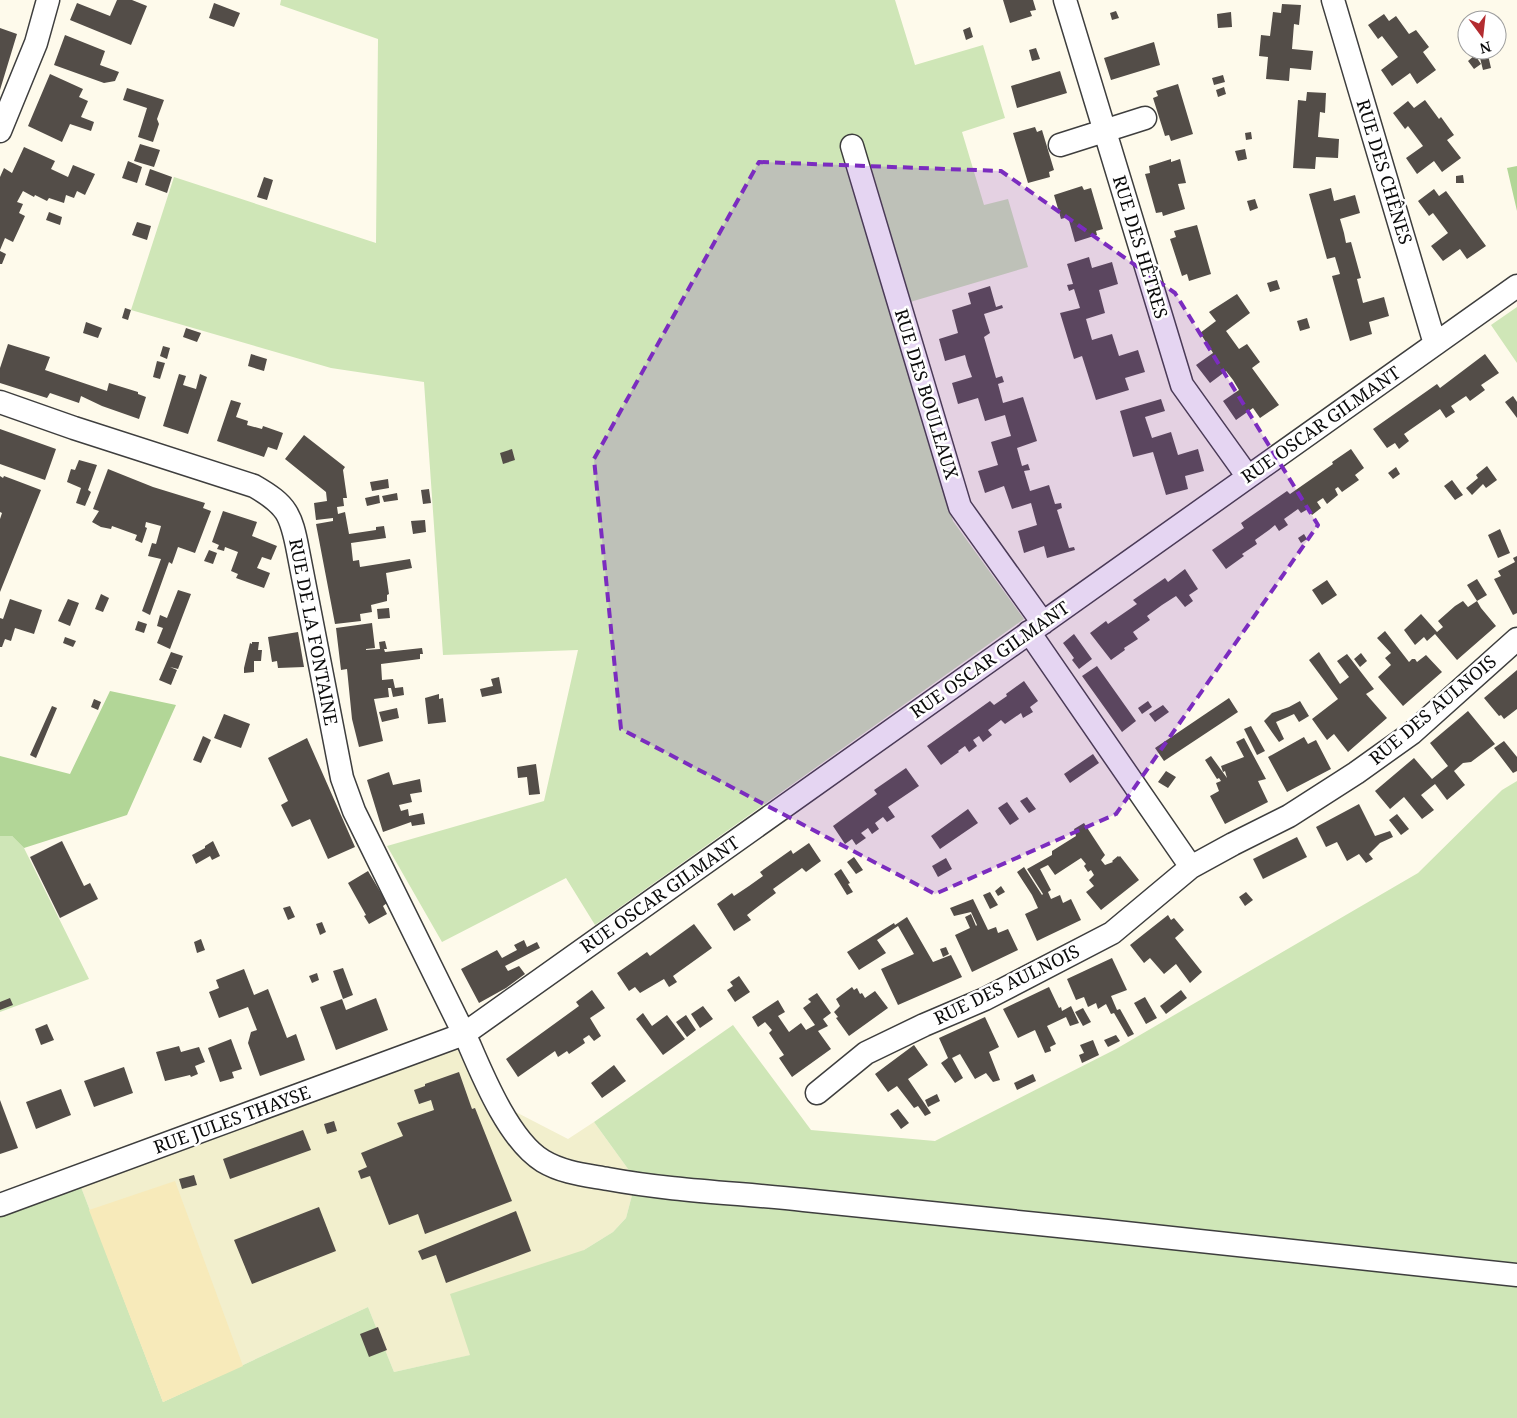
<svg xmlns="http://www.w3.org/2000/svg" width="1517" height="1418" font-family="'Noto Serif',serif">
	<style>
		.farmland { fill: #f2efcd }
		.green { fill: #cfe6b7 }
		.forest { fill: #b2d697 }
		.sand { fill: #f7eaba }
		.building { fill: #534d48 }
		.lines { fill: none; stroke-linecap: round; stroke-linejoin: round }
		.minor-casing { stroke: #3e3e3e; stroke-width: 25 }
		.minor { stroke: #fff; stroke-width: 22 }
		.marked { fill: #7b2cbf; fill-opacity: 0.2; stroke: #7b2cbf; stroke-width: 4; stroke-dasharray: 10 6; stroke-linejoin: round }
		.labels { text-anchor: middle; stroke-width: 5; stroke-linejoin: round; paint-order: stroke }
		.street-label { font-size: 18px; fill: #0b0b0b; stroke: #fff }
	</style>
	<rect width="100%" height="100%" fill="#fefaeb"/>
	<path class="farmland" d="M469,1044L506,1107L568,1139L594,1122L636,1180L626,1218L613,1232L584,1250L471,1355L394,1372L368,1307L163,1402L81,1187Z"/>
	<path class="green" d="M281,0H895L915,65L983,45L1005,118L962,132L984,205L1008,199L1028,267L890,308L953,521L1024,619L595,925L566,878L442,942L387,846L544,801L578,650L443,655L424,382L331,368L131,310L174,177L376,243L378,39L280,5Z
		M1517,307V363L1491,325Z
		M1517,781V1418H0V1216L81,1187L163,1402L368,1307L394,1372L470,1355L450,1294L584,1250L613,1232L626,1218L636,1180L594,1122L733,1025L811,1130L935,1141L1116,1049L1418,873L1502,790Z
		M0,836H12L24,848L89,979L0,1012Z"/>
	<path class="forest" d="M1517,166V211L1507,168Z
		M110,691L176,705L127,815L24,848L12,836H0V756L70,774Z"/>
	<path class="sand" d="M175,1181L243,1366L163,1402L89,1210Z"/>
	<path class="building" d="M117,0H132L147,6L131,45L70,20L77,3L110,16Z
		M1003,0H1033L1036,10L1030,11L1032,16L1010,23Z
		M214,3L240,13L234,27L209,18Z
		M1282,4L1301,5L1299,25L1294,24L1292,49L1313,51L1311,70L1290,68L1289,81L1266,79L1268,57L1259,56L1261,35L1270,36L1273,12L1281,13Z
		M1116,11L1119,18L1112,20L1110,13Z
		M1231,12L1232,27L1218,28L1217,14Z
		M1384,14L1389,21L1396,16L1409,34L1416,30L1429,47L1423,52L1436,70L1417,84L1410,73L1392,86L1381,70L1398,57L1382,36L1378,39L1368,25Z
		M970,27L973,37L966,40L963,30Z
		M0,28L17,34L0,90Z
		M65,35L105,51L100,65L119,72L115,81L104,83L54,65Z
		M1154,42L1160,65L1111,80L1104,58Z
		M1036,48L1040,59L1032,61L1029,50Z
		M1475,55L1481,64L1474,69L1468,61Z
		M1488,55L1491,68L1483,70L1480,58Z
		M1060,71L1067,93L1017,108L1011,86Z
		M50,74L83,89L79,97L88,101L81,117L94,122L91,131L70,124L62,142L28,126Z
		M1223,75L1225,82L1214,85L1212,78Z
		M1178,84L1193,134L1171,141L1169,135L1165,136L1153,98L1158,96L1156,91Z
		M1224,87L1226,94L1218,97L1216,90Z
		M127,88L164,100L157,119L159,124L153,142L138,137L147,108L123,100Z
		M1307,92L1326,93L1325,113L1320,112L1318,137L1339,139L1338,158L1316,157L1315,169L1293,168L1298,100L1306,101Z
		M1425,100L1439,119L1441,117L1454,135L1447,140L1461,158L1442,172L1434,161L1417,174L1406,158L1423,146L1408,126L1405,129L1393,113L1408,101L1414,108Z
		M1035,127L1037,132L1042,130L1054,170L1049,172L1050,177L1028,183L1013,133Z
		M1251,132L1252,139L1246,140L1245,133Z
		M140,144L160,150L154,167L134,161Z
		M24,147L55,161L51,169L68,177L73,165L95,174L85,195L77,191L74,198L66,195L64,203L49,198L47,201L35,195L34,197L23,191L17,202L23,204L19,213L25,216L13,242L5,238L0,250V177L4,168L12,173Z
		M1245,149L1247,159L1238,161L1235,151Z
		M1171,159V162L1180,159L1186,183L1178,184L1185,209L1163,216L1162,212L1156,213L1145,174L1150,173L1149,166Z
		M128,161L142,167L137,183L122,178Z
		M150,169L172,177L167,193L145,185Z
		M1463,175L1464,183H1456V176Z
		M264,177L273,180L267,200L257,197Z
		M1082,186L1084,190L1091,188L1103,229L1096,231L1097,235L1075,242L1068,217L1061,219L1054,195Z
		M1331,188L1334,201L1355,195L1360,213L1340,219L1344,233L1346,243L1351,242L1361,278L1357,279L1363,303L1384,297L1389,316L1369,322L1372,334L1350,341L1332,276L1340,274L1335,257L1327,259L1309,194Z
		M1434,189L1439,196L1446,191L1486,246L1467,259L1460,249L1443,261L1431,246L1448,233L1433,213L1429,216L1418,201Z
		M1255,199L1258,208L1250,211L1247,201Z
		M49,212L62,217L60,225L46,220Z
		M137,222L151,226L147,240L132,235Z
		M1197,225L1211,274L1189,281L1187,274L1182,276L1170,239L1176,237L1174,231Z
		M0,251L6,254L2,264H0Z
		M1089,257L1092,268L1112,262L1118,284L1099,290L1105,313L1086,319L1092,340L1112,334L1119,356L1138,350L1145,372L1125,378L1129,390L1096,400L1082,356L1074,359L1060,313L1080,308L1074,289L1069,291L1067,285L1073,284L1067,264Z
		M1277,280L1280,289L1270,292L1267,283Z
		M990,286L996,307L1002,305L1003,308L984,314L990,333L984,337L996,378L1002,376L1004,382L998,384L1003,403L1023,397L1037,441L1017,448L1022,466L1028,464L1030,470L1024,471L1030,491L1049,485L1055,504L1061,503L1062,508L1057,510L1069,548L1074,547L1075,550L1047,558L1044,546L1024,553L1018,531L1037,525L1031,503L1012,509L1004,486L985,493L978,471L998,465L991,442L1011,436L1008,426L1005,415L985,421L978,398L958,404L952,383L972,377L968,366L965,355L945,361L939,339L958,333L952,310L971,304L968,293Z
		M1237,294L1250,313L1226,331L1239,349L1247,344L1260,362L1252,368L1279,405L1260,418L1253,408L1236,420L1223,401L1239,390L1233,380L1226,371L1210,383L1196,365L1213,353L1200,333L1216,321L1209,312Z
		M125,308L131,310L128,320L122,318Z
		M1307,318L1310,328L1300,331L1297,321Z
		M86,322L102,328L98,338L83,333Z
		M186,328L201,333L197,342L183,337Z
		M8,344L50,357L45,370L107,391L109,383L138,392V394L146,397L139,419L102,406L81,396L79,403L50,393L47,398L0,383V368Z
		M163,346L170,348L167,359L160,356Z
		M251,354L267,359L264,371L248,366Z
		M1485,354L1499,373L1481,385L1485,390L1470,401L1466,396L1451,406L1455,412L1446,418L1440,409L1404,434L1409,441L1399,449L1395,443L1387,448L1373,429L1437,384L1440,388Z
		M157,361L165,363L160,379L153,377Z
		M179,374L186,376L183,385L196,389L200,374L207,377L188,434L163,426Z
		M1513,396L1517,402V418L1505,402Z
		M1161,399L1165,411L1145,417L1152,438L1171,432L1178,455L1198,449L1204,471L1185,476L1188,489L1166,495L1153,452L1133,457L1120,411Z
		M231,400L241,403L236,417L248,421L247,425L262,429L263,426L283,433L277,450L268,447L264,457L217,441Z
		M0,429L56,449L45,480L0,464Z
		M304,435L345,467L343,470L347,498H343L344,506L337,507L338,514L345,512L349,534L376,530V527L384,526L386,538L351,543L353,561L359,560L360,567L410,559L412,568L386,573L389,594L387,595V601L371,605L372,612L360,614L361,621L335,624L316,524L333,521V518L316,520L314,503L327,501L326,492L285,459Z
		M512,449L515,460L503,464L500,453Z
		M1351,449L1364,468L1355,475L1359,480L1342,492L1338,487L1335,489L1338,495L1327,504L1323,498L1317,502L1321,508L1312,515L1308,509L1301,513L1298,509L1284,519L1288,525L1279,531L1275,525L1269,530L1255,540L1257,544L1242,554L1244,556L1226,569L1212,550L1244,528L1241,523L1287,491L1290,494L1333,464L1332,462Z
		M79,460L97,465L88,490L91,492L85,506L76,503L81,488L67,482L71,469L75,470Z
		M1487,466L1497,480L1486,488L1483,484L1472,495L1466,488L1478,478L1476,475Z
		M1396,467L1400,474L1393,479L1388,473Z
		M108,469L153,487L205,503L203,508L211,511L195,553L178,547L172,564L169,562L150,615L142,611L161,559L148,556L152,543L156,544L161,526L146,522L145,527L147,528L142,543L135,540L137,535L112,526L111,529L101,527L92,522L99,511L93,509Z
		M0,476L3,478L4,476L41,490L0,592V519L2,513L0,512Z
		M388,479L389,488L372,491L370,482Z
		M1452,480L1463,495L1455,500L1444,486Z
		M429,489L431,503L423,504L421,490Z
		M397,493L398,500L384,502L382,496Z
		M379,495L380,503L367,506L365,498Z
		M223,511L257,522L252,536L277,546L271,560L262,557L257,568L270,573L264,588L236,578L238,574L231,571L238,552L225,547L224,551L217,549L219,545L212,542Z
		M425,520L426,532L413,534L411,521Z
		M1500,529L1510,553L1498,558L1488,535Z
		M1304,534L1307,539L1301,543L1298,538Z
		M209,550L217,553L213,564L204,561Z
		M1517,556V613L1513,615L1494,579L1501,576L1498,571L1515,562L1513,558Z
		M1185,569L1198,589L1189,595L1193,601L1185,607L1176,596L1162,605L1147,616L1150,620L1133,632L1138,639L1124,648L1125,650L1111,660L1090,633L1106,621L1108,624L1137,604L1133,600L1165,578L1168,582Z
		M1477,579L1487,595L1477,601L1481,608L1496,626L1457,660L1435,634L1427,641L1424,637L1415,645L1404,630L1421,614L1437,632L1443,627L1438,621L1455,606L1463,601L1468,607L1477,601L1467,585Z
		M1327,580L1337,595L1322,605L1312,590Z
		M178,590L191,594L170,649L157,643L163,628L157,626L160,615L167,618Z
		M101,594L109,598L103,612L95,609Z
		M10,599L42,610L34,634L15,628L11,641L5,639L2,647H0V618L3,619Z
		M68,599L79,603L70,626L58,621Z
		M389,608L390,618L378,619L377,609Z
		M138,621L147,624L144,633L135,630Z
		M372,623L375,648L366,649V650L380,649L379,642L385,641L387,649H384L385,652L422,648L423,654H420V659L381,664L382,680L393,679L395,688L403,687L404,695L393,697L391,688H388L389,697L374,699L383,741L359,747L352,719L347,669L341,670L336,628Z
		M1385,631L1409,662L1412,659H1415L1417,662L1426,655L1442,672L1403,706L1378,677L1391,665L1385,658L1391,653L1377,638Z
		M298,632L304,667L278,668L277,661L272,662L268,637Z
		M1074,634L1092,659L1079,669L1072,660L1074,658L1063,643Z
		M65,637L76,641L73,647L63,643Z
		M252,642H259L258,650H262L261,661H254V672L244,673V668L250,643L252,644Z
		M171,652L183,656L178,669L170,667L177,670L171,685L159,680Z
		M1319,652L1340,684L1349,677L1337,661L1347,654L1374,689L1366,694L1387,718L1348,752L1334,734L1327,740L1312,719L1338,699L1309,660Z
		M1361,653L1367,661L1360,667L1354,659Z
		M1097,666L1136,721L1122,732L1082,676Z
		M1517,670V709L1504,719L1501,715L1499,716L1484,698Z
		M499,677L502,693L482,697L480,689L493,686L491,679Z
		M1024,681L1038,701L1030,707L1033,712L1023,718L1021,713L1005,724L1001,720L988,730L992,735L983,742L979,736L973,740L977,746L969,752L965,746L958,751L959,752L941,765L927,746L990,701L994,705L1007,696L1006,694Z
		M439,694V699L443,698L446,722L428,724L425,698Z
		M1229,698L1238,712L1164,761L1155,748Z
		M94,699L101,702L98,710L91,707Z
		M1148,701L1152,707L1142,714L1138,708Z
		M1300,701L1309,716L1299,722L1294,714L1276,722L1284,739L1279,742L1264,721L1272,713L1289,707Z
		M1163,705L1169,712L1155,722L1149,714Z
		M52,706L57,708L36,758L30,755Z
		M397,708L399,718L382,722L379,712Z
		M1468,711L1495,744L1471,762L1463,763L1454,771L1465,785L1447,800L1435,784L1421,795L1434,810L1422,819L1404,797L1390,809L1375,791L1414,758L1432,779L1448,766L1430,743Z
		M224,714L250,724L241,748L214,738Z
		M1251,726L1265,751L1257,755L1244,729Z
		M203,736L211,740L201,763L193,760Z
		M1304,737L1308,744L1316,740L1331,769L1287,792L1268,757Z
		M307,738L355,847L328,859L310,819L292,827L281,805L288,801L268,758Z
		M1244,738L1266,779L1258,781L1268,802L1225,824L1210,796L1219,791L1216,783L1221,781L1219,778L1217,779L1205,760L1211,756L1227,778L1225,771L1223,772L1221,766L1244,757L1236,742Z
		M1504,741L1517,757V771L1513,773L1494,748Z
		M1093,754L1099,763L1070,783L1064,774Z
		M536,764L540,794L529,795L527,777L518,778L517,767Z
		M906,768L919,786L888,807L895,817L887,822L883,817L875,823L879,829L872,834L868,828L861,833L866,838L856,845L852,839L845,844L833,826L877,794L874,790Z
		M1166,771L1176,777L1168,788L1158,782Z
		M389,772L393,785L420,779L422,792L410,794L412,802L399,805L401,811L408,809L409,816L423,813L425,824L412,826L411,822L383,832L367,780Z
		M1027,797L1036,809L1029,813L1020,801Z
		M1007,802L1019,819L1010,825L998,808Z
		M1359,804L1375,836L1390,831L1393,837L1380,843L1369,854L1373,859L1366,863L1359,854L1347,861L1337,842L1326,847L1316,827Z
		M968,809L978,823L940,849L931,836Z
		M1397,814L1409,829L1401,835L1389,820Z
		M1084,823L1105,855L1101,860L1105,865L1113,862L1112,861L1118,856L1119,857L1120,856L1139,880L1101,910L1086,892L1094,886L1089,880L1094,875L1091,870L1088,872L1084,866L1086,864L1081,858L1055,875L1048,865L1040,869L1051,890L1048,892L1051,899L1060,895L1063,903L1071,899L1081,920L1037,941L1025,914L1038,908L1032,895L1017,872L1024,867L1042,895L1043,894L1027,869L1052,855V851L1076,836L1074,829Z
		M1297,837L1307,857L1263,879L1253,859Z
		M62,841L84,886L90,883L98,899L60,918L30,857Z
		M213,841L220,856L212,860L210,856L196,864L192,855L205,848V846Z
		M809,843L821,861L806,872L802,868L773,889L776,893L747,915L751,920L734,931L717,904L732,893L734,896L749,886L763,876L760,872L791,850L793,854Z
		M854,857L863,870L856,874L847,862Z
		M946,858L952,869L938,877L932,866Z
		M841,869L850,883L848,884L853,892L847,895L834,874Z
		M368,871L387,903L383,906L387,914L369,924L364,916L366,915L348,883Z
		M1001,886L1005,892L998,896L995,891Z
		M990,892L998,905L990,909L983,895Z
		M1246,892L1253,900L1245,906L1239,897Z
		M973,899L988,930L996,927L998,933L1008,929L1018,950L972,972L955,935L970,928L965,917L971,914L976,926L977,925L971,912L954,916L950,908Z
		M290,906L295,917L288,920L283,908Z
		M1168,915L1171,920L1174,918L1184,930L1175,938L1202,972L1190,983L1176,964L1164,974L1150,958L1144,963L1130,945Z
		M907,917L933,962L951,955L962,977L898,1005L881,969L914,954L898,926L877,940L886,953L859,970L847,952L894,923L895,925Z
		M322,922L326,932L320,935L316,924Z
		M694,924L712,948L673,976L677,982L669,987L664,979L640,993L635,987L629,991L617,973L647,952L650,956Z
		M201,939L205,950L197,953L194,942Z
		M524,940L527,947L537,942L540,948L505,966L508,971L519,966L525,974L506,988L479,1003L461,969L497,950L502,958L517,950L514,945Z
		M946,947L949,954L943,957L940,949Z
		M1112,958L1127,990L1111,996L1117,1010L1120,1009L1134,1034L1128,1037L1114,1013L1111,1014L1106,1004L1098,1009L1096,1003L1088,1007L1084,997L1076,1000L1067,979Z
		M343,968L353,995L343,999L333,971Z
		M244,969L254,995L268,989L287,1038L296,1034L305,1060L260,1076L248,1043L251,1032L257,1030L248,1007L219,1018L209,992L219,988L216,980Z
		M317,973L319,980L312,983L309,976Z
		M739,976L750,992L735,1002L727,990L733,986L730,982Z
		M852,987L854,990L857,988L860,994L862,993L865,998L875,991L888,1008L849,1036L836,1018L838,1017L834,1012L840,1006L836,999Z
		M1049,987L1059,1008L1061,1007L1062,1011L1071,1006L1079,1023L1070,1026L1066,1017L1047,1026L1056,1044L1050,1047L1051,1051L1045,1053L1035,1030L1018,1038L1003,1009Z
		M592,990L605,1008L590,1018L601,1036L594,1041L589,1035L583,1039L585,1043L569,1054L567,1051L558,1057L555,1051L518,1077L506,1059L579,1006L576,1002Z
		M1181,990L1187,998L1166,1014L1160,1006Z
		M817,993L831,1013L823,1019L828,1026L818,1031L831,1049L792,1077L779,1058L784,1055L769,1033L772,1030L765,1022L758,1027L752,1017L778,1000L785,1012L778,1016L789,1032L801,1023L806,1030L815,1025L803,1008L811,1002L808,999Z
		M1145,997L1157,1018L1146,1024L1134,1003Z
		M10,998L13,1005L0,1010V1002Z
		M376,998L388,1030L336,1050L320,1007L342,999L346,1010Z
		M703,1006L713,1019L700,1028L691,1014Z
		M1083,1008L1091,1022L1083,1026L1075,1012Z
		M643,1013L652,1026L667,1015L685,1039L663,1055L636,1019Z
		M686,1015L696,1030L687,1037L676,1022Z
		M985,1017L999,1047L989,1052L1000,1080L993,1082L986,1073L975,1079L960,1054L952,1058L963,1078L955,1083L941,1063L948,1058L939,1038Z
		M47,1024L54,1040L41,1045L35,1029Z
		M1116,1035L1120,1041L1108,1047L1104,1040Z
		M231,1039L242,1069L232,1072L234,1078L220,1082L208,1048Z
		M1093,1040L1099,1055L1082,1063L1079,1055L1084,1053L1080,1045Z
		M914,1045L928,1065L908,1079L931,1113L925,1116L918,1106L914,1108L897,1086L888,1092L875,1074Z
		M179,1046L181,1052L199,1047L205,1062L195,1066L198,1074L191,1077L190,1075L165,1081L156,1052Z
		M614,1065L626,1081L602,1098L591,1083Z
		M124,1067L133,1093L94,1107L84,1081Z
		M459,1072L472,1109L475,1108L512,1201L425,1234L418,1214L389,1225L370,1176L361,1179L358,1171L367,1167L361,1153L403,1136L397,1123L434,1110L431,1100L419,1104L414,1090L425,1086V1084Z
		M1033,1074L1036,1081L1017,1090L1014,1083Z
		M61,1089L71,1115L36,1129L26,1102Z
		M937,1094L940,1101L928,1107L925,1100Z
		M0,1100L18,1148L0,1154Z
		M898,1109L909,1123L901,1129L890,1114Z
		M334,1121L337,1131L327,1134L324,1124Z
		M303,1130L311,1150L230,1179L223,1159Z
		M194,1175L197,1185L182,1189L179,1179Z
		M319,1207L336,1251L252,1284L234,1240Z
		M516,1211L531,1251L446,1283L436,1255L422,1260L418,1251Z
		M378,1327L387,1350L369,1357L360,1334Z"/>
	<g class="lines">
		<defs>
			<path id="minor" d="M1065,0L1182,385L1248,477
				M1333,0L1435,344
				M0,131L36,43L48,0
				M1060,145L1145,118
				M852,146L960,507L1043,623
				M0,402L74,428L254,486C287,505 291,514 298,551L342,778L354,811L469,1044C484,1079 510,1141 543,1161C563,1173 586,1175 608,1179C673,1191 739,1193 804,1200C1042,1223 1279,1250 1517,1275
				M1029,632L1191,867L1233,844L1289,816L1356,773L1412,733L1517,639
				M817,1093L866,1053L924,1025L985,999L1112,933L1191,867
				M0,1205L464,1034L1517,286"/>
		</defs>
		<use href="#minor" class="minor-casing"/>
		<use href="#minor" class="minor"/>
	</g>
	<path class="marked" d="M759,162L1001,171L1175,293L1318,525L1116,814L935,894L621,729L594,459Z"/>
	<g class="labels">
		<g class="street-label">
			<text transform="translate(1384 172) rotate(73)" y="6">RUE DES CHÊNES</text>
			<text transform="translate(1140 247) rotate(73)" y="6">RUE DES HÊTRES</text>
			<text transform="translate(926 394) rotate(73)" y="6">RUE DES BOULEAUX</text>
			<text transform="translate(1321 425) rotate(-35)" y="6">RUE OSCAR GILMANT</text>
			<text transform="translate(313 632) rotate(79)" y="6">RUE DE LA FONTAINE</text>
			<text transform="translate(990 660) rotate(-35)" y="6">RUE OSCAR GILMANT</text>
			<text transform="translate(1433 710) rotate(-40)" y="6">RUE DES AULNOIS</text>
			<text transform="translate(660 895) rotate(-35)" y="6">RUE OSCAR GILMANT</text>
			<text transform="translate(1007 985) rotate(-26)" y="6">RUE DES AULNOIS</text>
			<text transform="translate(232 1120) rotate(-20)" y="6">RUE JULES THAYSE</text>
		</g>
	</g>
	<g transform="translate(1482 35) rotate(165)"><circle r="24" fill="#ffffff" stroke="#9d9d9d"/>
	<path d="M0-4L9 19L0 12L-9 19Z" fill="#b32c30"/>
	<text y="-8" font-size="14" font-weight="bold" text-anchor="middle" fill="#0b0b0b">N</text>
	</g>
</svg>
